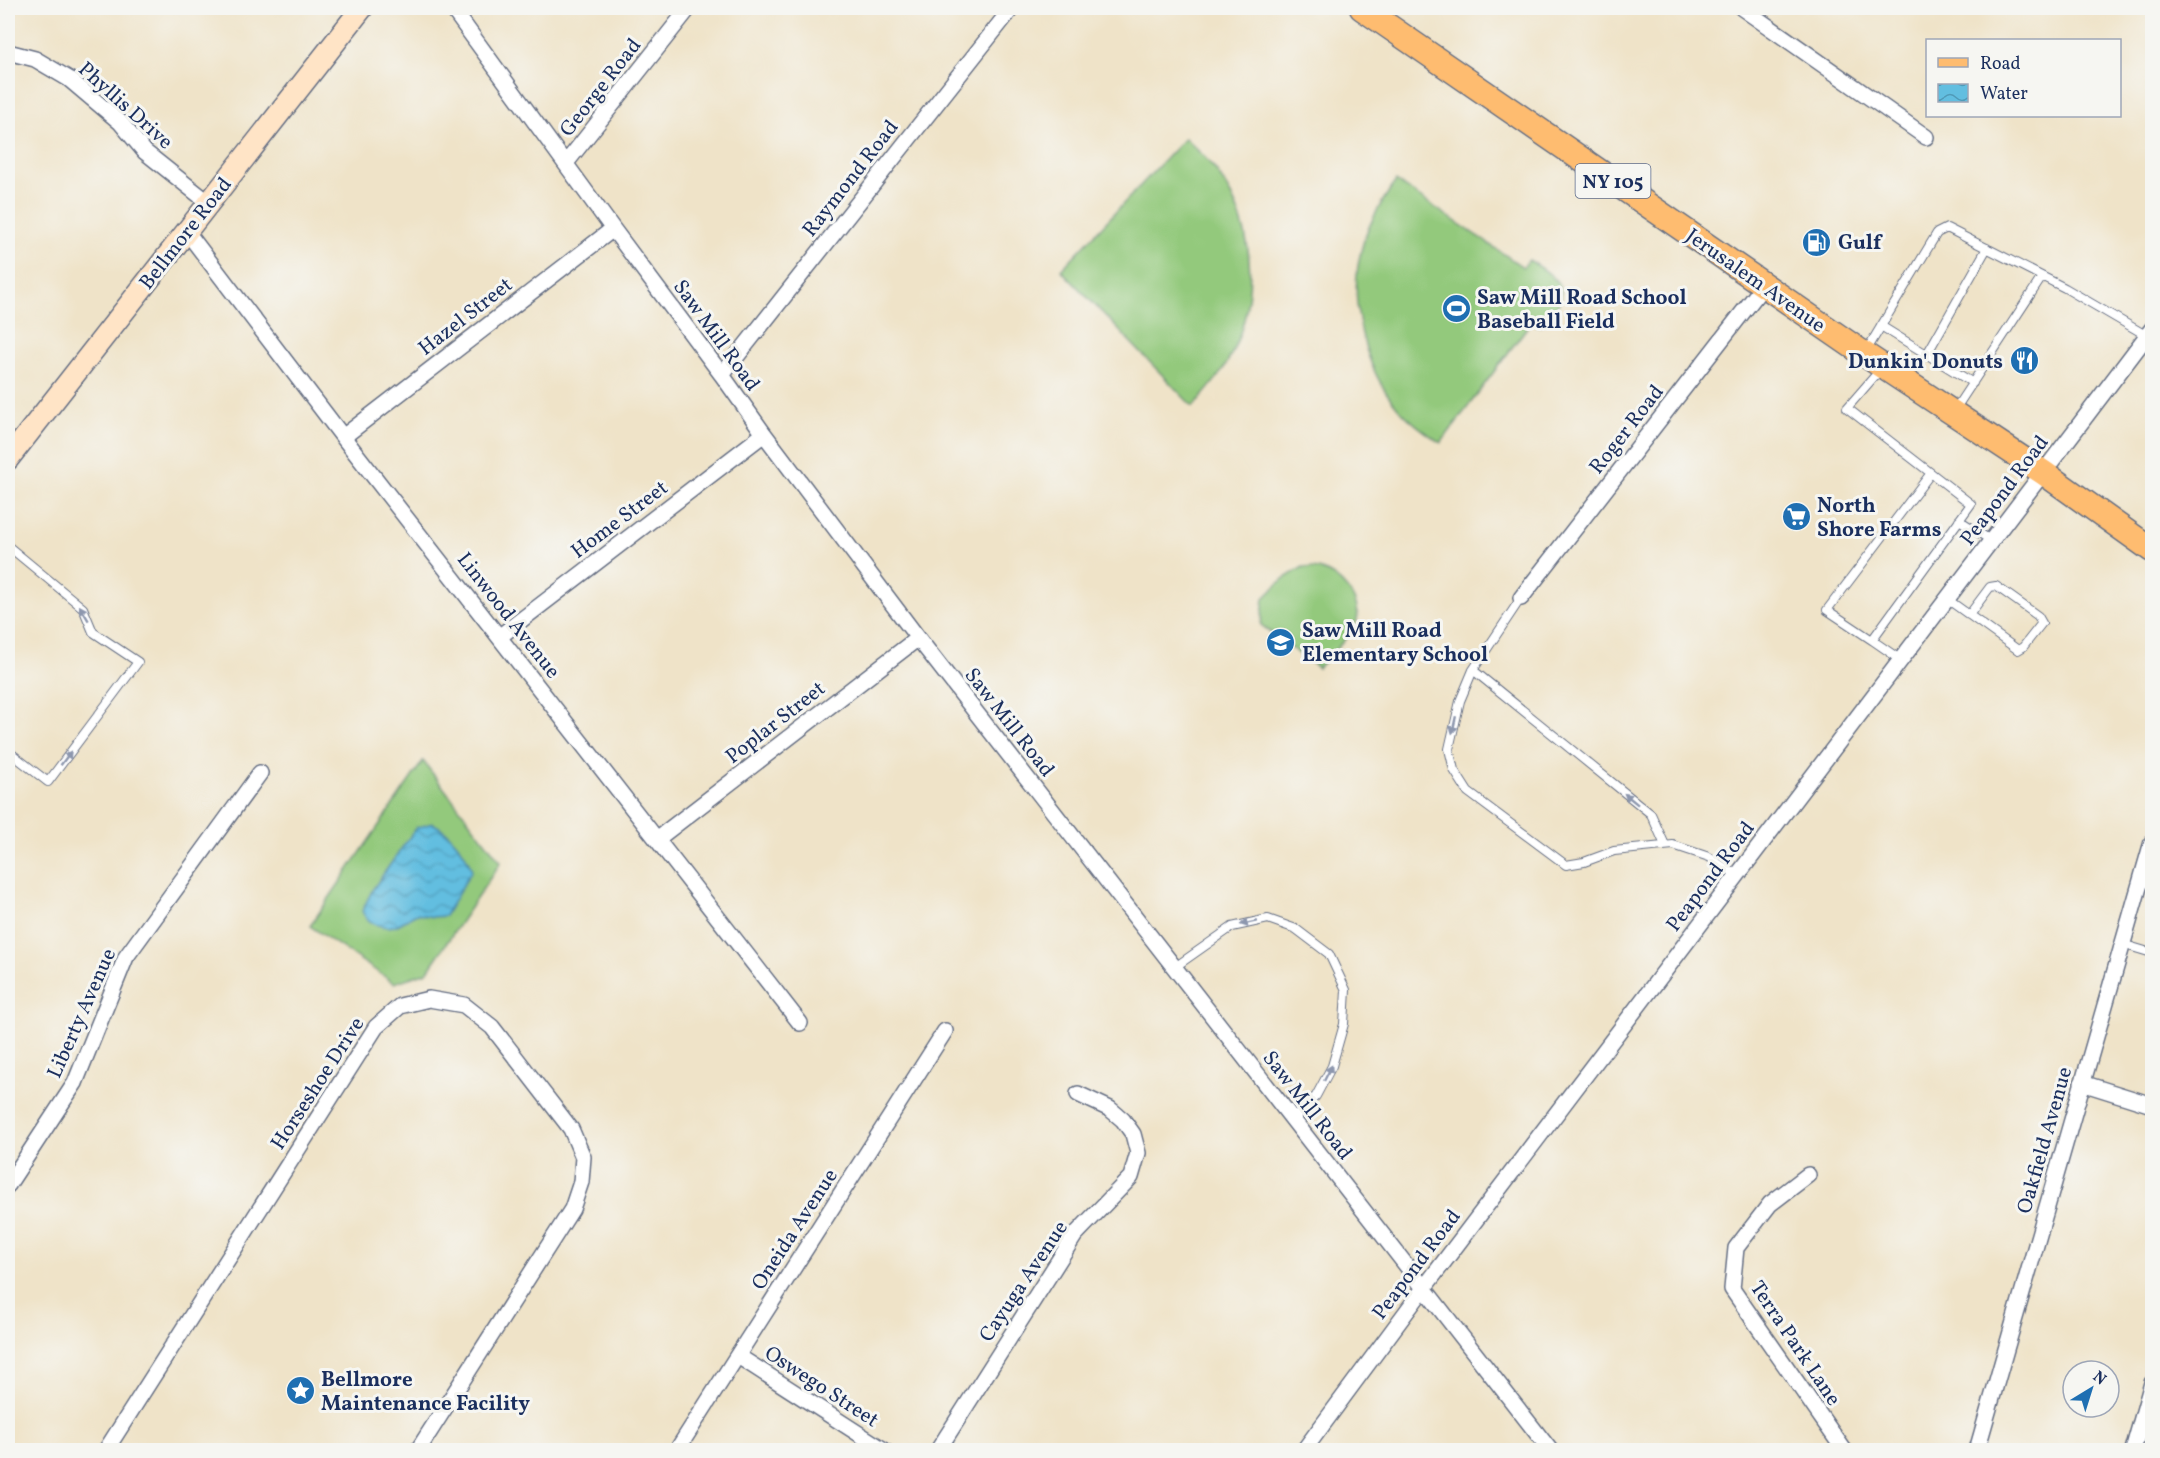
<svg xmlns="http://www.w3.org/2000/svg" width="2160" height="1458" font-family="Vollkorn,serif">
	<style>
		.grass { fill: #93c97c; stroke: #577c6d; stroke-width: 1.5 }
		.water { fill: url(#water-waves); stroke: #3e769f; stroke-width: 1.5 }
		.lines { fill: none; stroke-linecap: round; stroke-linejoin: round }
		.service-casing { stroke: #656e83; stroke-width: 10 }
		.minor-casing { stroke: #656e83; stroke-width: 18 }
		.secondary-casing { stroke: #656e83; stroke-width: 24 }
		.primary-casing { stroke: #656e83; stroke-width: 27 }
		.service { stroke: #fff; stroke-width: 8 }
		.minor { stroke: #fff; stroke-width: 15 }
		.secondary { stroke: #ffe4c6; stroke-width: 21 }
		.primary { stroke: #febc70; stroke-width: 24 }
		.oneway { fill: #8d97ae }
		.labels { text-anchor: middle; stroke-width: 6; stroke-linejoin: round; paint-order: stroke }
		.shield { fill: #f6f6f2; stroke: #5d6b8a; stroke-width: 1.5 }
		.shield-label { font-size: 20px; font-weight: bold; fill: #1b2f5e }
		.street-label { font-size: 21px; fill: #1b2f5e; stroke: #f6f6f2 }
		.poi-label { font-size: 21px; font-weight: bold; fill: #1b2f5e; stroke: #f6f6f2; text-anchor: start }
	</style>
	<defs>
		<pattern id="water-waves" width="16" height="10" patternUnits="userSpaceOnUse" patternTransform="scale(1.5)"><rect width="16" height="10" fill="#62bee0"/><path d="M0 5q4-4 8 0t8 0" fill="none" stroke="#509bb9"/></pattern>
	</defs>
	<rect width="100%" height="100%" fill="#f6f6f2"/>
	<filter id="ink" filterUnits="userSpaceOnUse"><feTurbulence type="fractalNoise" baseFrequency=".0167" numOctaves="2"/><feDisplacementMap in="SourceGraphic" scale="12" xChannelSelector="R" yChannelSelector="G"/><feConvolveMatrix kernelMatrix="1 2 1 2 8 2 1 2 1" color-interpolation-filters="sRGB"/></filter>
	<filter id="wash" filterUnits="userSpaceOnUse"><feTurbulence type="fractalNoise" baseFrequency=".008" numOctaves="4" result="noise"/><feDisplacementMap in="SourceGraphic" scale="24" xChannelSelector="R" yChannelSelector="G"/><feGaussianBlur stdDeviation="1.35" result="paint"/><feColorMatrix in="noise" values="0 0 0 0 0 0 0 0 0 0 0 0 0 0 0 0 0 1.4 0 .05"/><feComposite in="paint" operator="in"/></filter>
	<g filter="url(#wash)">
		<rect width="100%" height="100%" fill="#efe3c8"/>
		<path class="grass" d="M1185,138C1197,150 1210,161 1219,175C1258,232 1259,304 1227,363C1218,379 1205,393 1193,407L1061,270Z
			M1396,181L1523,267L1529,260C1543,269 1569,282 1559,303C1555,311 1546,319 1540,326L1531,322L1441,443C1426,433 1411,422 1398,408C1364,369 1348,301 1361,251C1367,225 1381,202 1396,181Z
			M1303,567C1309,568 1316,568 1321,570C1339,575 1362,600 1357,620C1353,634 1329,656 1318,668L1261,625L1264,598L1283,579Z
			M423,761L501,862L427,972L394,983L310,926Z"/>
		<path class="water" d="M432,823C451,832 465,851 472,870L445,916L433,917L417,914C410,917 402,923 395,926C381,929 367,923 362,911L373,889L416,828Z"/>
	</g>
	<g filter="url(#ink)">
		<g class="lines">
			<defs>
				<path id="service" d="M1881,326L1973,383
					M1865,353L1937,233L1947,228L2065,288L2149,337
					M1927,354L1987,248
					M1880,370L1847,408L1971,504L1872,640L1827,610L1931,473
					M1954,411L2042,277
					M1959,520L1992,541
					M8,546L83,608L93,632L138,662L48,782L12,754H8
					M1521,598L1473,670L1460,701L1449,749L1454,770L1468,792L1566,865L1584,862L1614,851L1673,845L1709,857L1737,875
					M1947,599L2018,650L2023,647L2042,623L2038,616L1996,586L1990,587L1969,615
					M1872,640L1901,660
					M1473,670L1651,814L1665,845
					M2122,944L2152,953
					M1175,967L1232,927L1268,919L1296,929L1329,954L1346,990L1344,1024L1332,1066L1316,1096L1293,1120"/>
				<path id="minor" d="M452,8L613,229L722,375L764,434L918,638L1550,1450
					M1742,8L1926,137
					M8,52L35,59L69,79L120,122L145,152L209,203
					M566,163L689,8
					M187,232L343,437L800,1023
					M722,375L1012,8
					M343,437L613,229
					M1521,598L1764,285
					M499,637L764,434
					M657,839L918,638
					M2082,1083L2152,1105
					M1808,1175L1770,1204L1736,1248L1732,1289L1844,1450
					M8,1185L75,1083L126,957L260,773
					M738,1356L884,1450
					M106,1450L376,1027L400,1006L429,999L464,1005L492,1027L571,1129L583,1157L581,1182L572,1209L418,1450
					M677,1450L945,1031
					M938,1450L1075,1235L1131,1177L1138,1153L1133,1134L1123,1120L1110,1109L1078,1094
					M1304,1450L1424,1288L2152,329
					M1977,1450L2152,842
					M2133,1450L2152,1383"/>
				<path id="secondary" d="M8,459L362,8"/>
				<path id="primary" d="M1362,8L1864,354L2044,473L2152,550"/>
			</defs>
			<use href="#service" class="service-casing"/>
			<use href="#minor" class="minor-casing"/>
			<use href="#secondary" class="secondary-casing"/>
			<use href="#primary" class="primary-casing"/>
			<use href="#service" class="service"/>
			<use href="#minor" class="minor"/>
			<use href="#secondary" class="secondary"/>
			<use href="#primary" class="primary"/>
		</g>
		<defs><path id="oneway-solid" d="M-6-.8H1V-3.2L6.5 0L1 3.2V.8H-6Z" transform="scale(1.5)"/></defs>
		<g class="oneway">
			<use href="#oneway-solid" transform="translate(84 613) rotate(-121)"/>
			<use href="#oneway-solid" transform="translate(1454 725) rotate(102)"/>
			<use href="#oneway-solid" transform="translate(66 758) rotate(-53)"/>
			<use href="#oneway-solid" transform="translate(1631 799) rotate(-141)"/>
			<use href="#oneway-solid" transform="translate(1249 923) rotate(168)"/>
			<use href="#oneway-solid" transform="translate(1328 1073) rotate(-64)"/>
		</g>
	</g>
	<defs>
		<symbol id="fuel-disc" viewBox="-11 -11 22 22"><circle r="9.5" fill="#1f6fb2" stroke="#f6f6f2"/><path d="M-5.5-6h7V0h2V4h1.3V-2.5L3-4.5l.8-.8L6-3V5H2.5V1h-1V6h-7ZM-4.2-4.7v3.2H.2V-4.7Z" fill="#fff"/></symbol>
		<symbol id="stadium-disc" viewBox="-11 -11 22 22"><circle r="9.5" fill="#1f6fb2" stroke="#f6f6f2"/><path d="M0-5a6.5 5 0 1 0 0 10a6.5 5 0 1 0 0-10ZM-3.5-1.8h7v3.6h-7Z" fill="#fff"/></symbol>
		<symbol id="restaurant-disc" viewBox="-11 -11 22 22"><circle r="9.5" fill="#1f6fb2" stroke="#f6f6f2"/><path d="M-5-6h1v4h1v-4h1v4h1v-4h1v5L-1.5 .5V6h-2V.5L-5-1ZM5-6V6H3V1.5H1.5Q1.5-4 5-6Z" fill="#fff"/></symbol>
		<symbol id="supermarket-disc" viewBox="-11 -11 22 22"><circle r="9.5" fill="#1f6fb2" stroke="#f6f6f2"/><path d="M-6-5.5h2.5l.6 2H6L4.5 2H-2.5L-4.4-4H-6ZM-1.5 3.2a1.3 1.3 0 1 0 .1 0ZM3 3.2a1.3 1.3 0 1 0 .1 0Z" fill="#fff"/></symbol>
		<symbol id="school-disc" viewBox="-11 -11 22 22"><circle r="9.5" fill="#1f6fb2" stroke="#f6f6f2"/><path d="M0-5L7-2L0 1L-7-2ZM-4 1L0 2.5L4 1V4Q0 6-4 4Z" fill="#fff"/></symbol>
		<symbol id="sight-disc" viewBox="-11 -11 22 22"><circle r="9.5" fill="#1f6fb2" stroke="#f6f6f2"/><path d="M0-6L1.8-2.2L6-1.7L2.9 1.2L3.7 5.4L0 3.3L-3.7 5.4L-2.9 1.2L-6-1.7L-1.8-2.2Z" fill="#fff"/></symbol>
	</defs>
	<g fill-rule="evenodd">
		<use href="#fuel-disc" x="1800" y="226" width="33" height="33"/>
		<use href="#stadium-disc" x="1440" y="292" width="33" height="33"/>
		<use href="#restaurant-disc" x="2008" y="344" width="33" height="33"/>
		<use href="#supermarket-disc" x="1780" y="500" width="33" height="33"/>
		<use href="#school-disc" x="1264" y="626" width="33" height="33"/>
		<use href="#sight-disc" x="284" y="1374" width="33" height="33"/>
	</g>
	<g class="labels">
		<rect class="shield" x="1575.5" y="164" width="75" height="34" rx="4.5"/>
		<g class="shield-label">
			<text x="1613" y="188">NY 105</text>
		</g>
		<g class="street-label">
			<text transform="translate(600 87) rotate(-52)" y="7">George Road</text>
			<text transform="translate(126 105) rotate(42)" y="7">Phyllis Drive</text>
			<text transform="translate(850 178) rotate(-52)" y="7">Raymond Road</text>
			<text transform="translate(185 233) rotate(-52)" y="7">Bellmore Road</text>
			<text transform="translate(1756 280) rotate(35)" y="7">Jerusalem Avenue</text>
			<text transform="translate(465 316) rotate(-38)" y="7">Hazel Street</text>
			<text transform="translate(717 335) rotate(54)" y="7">Saw Mill Road</text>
			<text transform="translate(1626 429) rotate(-52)" y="7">Roger Road</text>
			<text transform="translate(2004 490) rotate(-53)" y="7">Peapond Road</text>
			<text transform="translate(619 519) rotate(-37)" y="7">Home Street</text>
			<text transform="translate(509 615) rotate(52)" y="7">Linwood Avenue</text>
			<text transform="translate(775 722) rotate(-38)" y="7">Poplar Street</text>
			<text transform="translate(1010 722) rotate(52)" y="7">Saw Mill Road</text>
			<text transform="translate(1710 876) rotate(-53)" y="7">Peapond Road</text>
			<text transform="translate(81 1013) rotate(-66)" y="7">Liberty Avenue</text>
			<text transform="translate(317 1083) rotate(-57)" y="7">Horseshoe Drive</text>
			<text transform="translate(1308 1105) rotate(52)" y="7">Saw Mill Road</text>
			<text transform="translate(2044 1140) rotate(-74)" y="7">Oakfield Avenue</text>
			<text transform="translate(794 1229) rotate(-57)" y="7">Oneida Avenue</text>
			<text transform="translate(1416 1264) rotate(-53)" y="7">Peapond Road</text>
			<text transform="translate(1023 1281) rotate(-56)" y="7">Cayuga Avenue</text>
			<text transform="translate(1796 1343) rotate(56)" y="7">Terra Park Lane</text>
			<text transform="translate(822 1386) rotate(33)" y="7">Oswego Street</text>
		</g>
		<g class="poi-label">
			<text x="1838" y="249">Gulf</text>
			<text x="1477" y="304">Saw Mill Road School<tspan x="1477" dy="24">Baseball Field</tspan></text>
			<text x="2003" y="368" text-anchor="end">Dunkin' Donuts</text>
			<text x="1817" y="512">North<tspan x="1817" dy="24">Shore Farms</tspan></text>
			<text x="1302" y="637">Saw Mill Road<tspan x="1302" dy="24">Elementary School</tspan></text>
			<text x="321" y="1386">Bellmore<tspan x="321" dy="24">Maintenance Facility</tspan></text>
		</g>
	</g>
	<rect width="2160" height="1458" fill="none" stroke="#f6f6f2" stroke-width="30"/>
	<rect x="1926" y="39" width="195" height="78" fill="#f6f6f2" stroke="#9ea6b7" stroke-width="1.5"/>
	<rect x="1938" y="58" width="30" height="9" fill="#febc70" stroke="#9ea6b7" stroke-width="1.5"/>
	<text x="1980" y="69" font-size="18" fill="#1b2f5e">Road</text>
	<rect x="1938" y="84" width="30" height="18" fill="url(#water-waves)" stroke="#9ea6b7" stroke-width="1.5"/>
	<text x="1980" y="99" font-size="18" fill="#1b2f5e">Water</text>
	<g transform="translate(2091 1389) rotate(38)"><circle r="28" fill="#f6f6f2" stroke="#9ea6b7" stroke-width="1.5"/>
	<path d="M0-4.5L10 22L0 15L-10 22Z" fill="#1f6fb2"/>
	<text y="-9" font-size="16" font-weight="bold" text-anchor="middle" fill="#1b2f5e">N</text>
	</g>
</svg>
